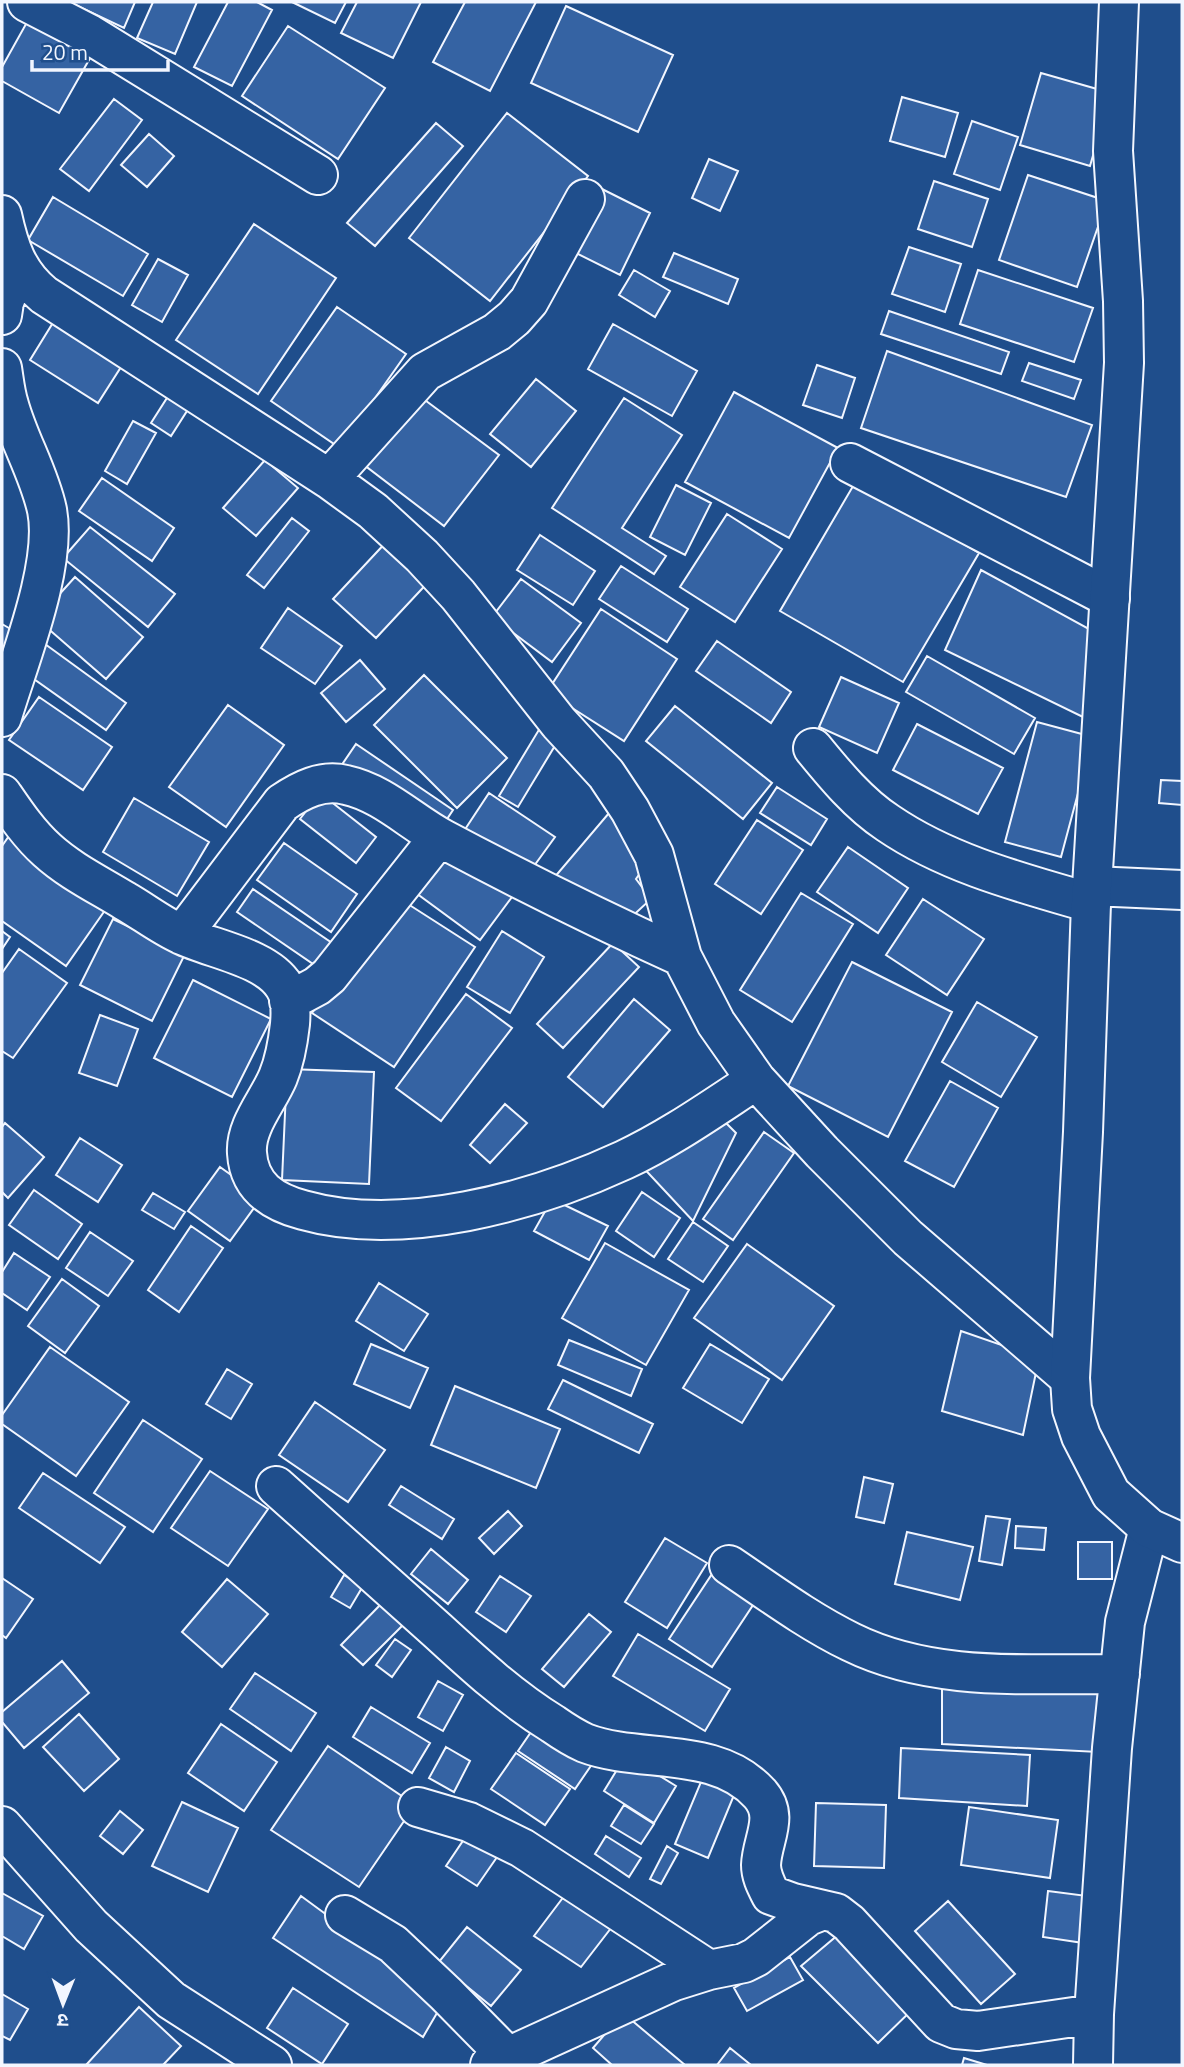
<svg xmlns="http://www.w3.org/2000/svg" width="1184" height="2067" font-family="'Titillium Web','Noto Sans Devanagari',sans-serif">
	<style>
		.building { fill: #3563a3; stroke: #f2f6ff; stroke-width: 2 }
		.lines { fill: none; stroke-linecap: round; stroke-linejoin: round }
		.minor-casing { stroke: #f2f6ff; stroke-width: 42 }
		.tertiary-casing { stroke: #f2f6ff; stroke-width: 42 }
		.minor { stroke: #1f4e8c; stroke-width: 38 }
		.tertiary { stroke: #1f4e8c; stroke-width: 38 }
	</style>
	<rect width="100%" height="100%" fill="#1f4e8c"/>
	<path class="building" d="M69,2H135L124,28Z
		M153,2H197L175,54L137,38Z
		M228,2H257L272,10L232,86L194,67Z
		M292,2H346L335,23Z
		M357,2H421L393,58L341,33Z
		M465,2H536L490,91L433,62Z
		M566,6L673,55L638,132L531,83Z
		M31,15L94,51L59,113L2,81V67Z
		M288,26L385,88L338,159L242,96Z
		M1041,73L1111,93L1090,166L1020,145Z
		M902,97L958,113L945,157L890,141Z
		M114,99L142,120L89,191L60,169Z
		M507,113L588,176L490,301L409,238Z
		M972,121L1018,137L1000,190L954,174Z
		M436,123L463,146L375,246L347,223Z
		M149,134L174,156L147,187L121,165Z
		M709,159L738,171L720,211L692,198Z
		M1028,175L1107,201L1077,287L999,260Z
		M934,181L988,199L972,247L918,229Z
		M598,187L650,213L620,275L568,249Z
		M53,197L148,254L123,296L28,240Z
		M254,224L336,278L258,394L176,340Z
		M909,247L961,264L945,312L892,294Z
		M674,253L738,279L728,304L663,277Z
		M158,259L188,275L162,322L132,305Z
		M634,270L670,291L655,317L619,295Z
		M978,270L1093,308L1074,362L960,324Z
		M337,307L406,354L340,448L271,401Z
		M889,311L1009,352L1001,374L881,334Z
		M59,313L128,356L98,403L30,360Z
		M613,324L697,371L672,416L588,369Z
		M887,351L1092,425L1066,497L861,428Z
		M1029,363L1081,380L1074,399L1022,381Z
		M817,365L855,378L842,418L803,405Z
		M536,379L576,411L531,467L490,434Z
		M174,387L194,400L171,436L151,423Z
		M414,392L499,455L444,526L355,458Z
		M734,392L838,448L789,538L685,482Z
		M624,398L682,435L622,528L666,556L654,574L552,508Z
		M133,421L156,433L127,484L105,471Z
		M265,460L298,488L256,536L223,508Z
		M102,478L174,528L152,561L79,511Z
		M856,481L979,553L903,682L780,611Z
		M676,485L711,503L685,555L650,537Z
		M727,514L782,549L735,622L680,587Z
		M292,518L309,531L264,588L247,575Z
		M90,527L175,594L148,627L63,558Z
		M540,535L595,571L573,605L517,570Z
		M390,538L433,577L376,638L333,599Z
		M621,566L688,609L667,642L599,599Z
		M981,570L1100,635L1085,718L945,650Z
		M75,577L143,637L106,679L37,619Z
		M521,579L581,623L552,662L492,617Z
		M288,608L342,646L315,684L261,648Z
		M601,609L677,659L624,741L547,692Z
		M2,624L14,631L2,653Z
		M717,641L791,692L771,723L696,671Z
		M45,644L126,703L106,730L24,672Z
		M927,656L1035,718L1014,754L906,692Z
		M360,660L385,689L346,722L321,693Z
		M424,675L507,758L457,808L374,725Z
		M841,677L899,703L877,753L819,727Z
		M39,697L112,747L83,790L9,740Z
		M228,705L284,745L226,827L169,787Z
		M675,706L772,783L743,819L646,741Z
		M1037,722L1093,737L1061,857L1005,842Z
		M917,724L1003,768L978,814L893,770Z
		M540,728L559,739L518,807L499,796Z
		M356,744L453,810L439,831L341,766Z
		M1161,780L1182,781V805L1159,803Z
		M777,787L827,819L811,845L760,813Z
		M320,793L376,837L356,863L300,819Z
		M489,793L555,837L526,877L456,843Z
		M134,798L209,842L177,896L103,852Z
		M609,813L643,869L636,879L651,899L626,922L553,879Z
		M757,820L803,850L761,914L715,884Z
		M9,836L108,906L66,966L2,921V846Z
		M284,843L357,894L331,932L257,880Z
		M848,847L908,888L878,933L817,892Z
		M447,850L512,897L480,940L416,893Z
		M253,889L335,945L319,968L237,912Z
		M801,893L853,924L792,1022L740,990Z
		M397,897L475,947L394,1067L312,1013Z
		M923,899L984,939L947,995L886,955Z
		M113,919L185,954L152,1021L80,985Z
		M2,931L10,937L2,949Z
		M502,931L544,957L510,1013L467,987Z
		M613,943L639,967L563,1048L537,1024Z
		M19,949L67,983L13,1058L2,1051V973Z
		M852,962L952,1012L888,1137L788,1086Z
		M193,980L271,1019L232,1097L154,1058Z
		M466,994L512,1028L441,1121L396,1088Z
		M634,999L670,1030L603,1107L568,1077Z
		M977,1002L1037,1037L1001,1097L942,1062Z
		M100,1015L138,1029L117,1086L79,1073Z
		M287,1069L374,1072L369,1184L282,1180Z
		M950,1081L998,1108L954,1187L905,1161Z
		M505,1104L527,1123L490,1163L470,1145Z
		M720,1117L736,1133L693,1221L637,1161Z
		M5,1123L44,1157L8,1198L2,1192V1127Z
		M764,1132L794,1153L733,1240L703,1219Z
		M80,1138L122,1165L98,1202L56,1175Z
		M220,1167L262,1197L230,1241L188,1211Z
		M34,1190L82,1224L58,1259L9,1225Z
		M642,1192L680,1218L654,1257L616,1231Z
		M153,1193L185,1212L174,1229L142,1210Z
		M552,1199L608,1226L589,1260L534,1231Z
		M693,1222L728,1246L703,1282L668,1259Z
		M191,1226L223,1248L179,1312L148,1290Z
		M90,1232L133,1261L108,1296L66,1268Z
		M605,1243L689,1290L646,1365L562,1318Z
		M747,1244L834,1306L782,1380L694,1318Z
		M14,1253L50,1277L27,1310L2,1293V1272Z
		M62,1279L99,1306L65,1353L28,1326Z
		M379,1283L428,1314L404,1351L356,1321Z
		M961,1331L1039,1358L1023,1435L942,1411Z
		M569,1340L642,1369L631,1396L558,1365Z
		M371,1344L428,1368L410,1408L354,1384Z
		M710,1344L769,1379L742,1423L683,1388Z
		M50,1347L129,1402L76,1476L2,1424V1415Z
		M227,1369L252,1384L231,1419L206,1404Z
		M563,1380L653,1424L639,1453L548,1409Z
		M455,1386L560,1429L536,1488L431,1445Z
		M315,1402L385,1450L348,1502L279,1455Z
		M143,1420L202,1459L153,1532L94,1493Z
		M210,1471L268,1509L228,1566L171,1528Z
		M43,1473L125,1527L100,1563L19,1508Z
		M864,1477L893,1484L884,1523L856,1517Z
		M401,1486L454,1519L442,1539L389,1505Z
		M508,1511L522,1526L494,1554L479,1538Z
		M986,1516L1010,1519L1002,1565L979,1561Z
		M1016,1526L1046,1528L1044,1550L1015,1548Z
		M907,1532L973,1547L960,1600L895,1584Z
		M665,1538L707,1563L667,1628L625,1602Z
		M1078,1542H1112V1579H1078Z
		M431,1549L468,1580L448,1604L411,1574Z
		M716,1568L759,1596L712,1667L669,1639Z
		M344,1575L363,1586L350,1608L331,1597Z
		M500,1576L531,1596L506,1632L476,1612Z
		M2,1578L33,1599L6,1638L2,1635Z
		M227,1579L268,1614L222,1667L182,1632Z
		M384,1601L406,1622L363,1665L341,1645Z
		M589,1614L611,1632L564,1687L542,1669Z
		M638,1634L730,1689L705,1731L613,1676Z
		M395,1639L411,1650L392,1677L376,1665Z
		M62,1661L89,1693L24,1748L2,1722V1712Z
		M255,1673L316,1713L291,1751L230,1709Z
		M942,1678H1101L1098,1752L942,1744Z
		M438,1681L463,1695L443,1731L418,1717Z
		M371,1707L430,1743L412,1773L353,1737Z
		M79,1714L119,1759L84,1791L43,1747Z
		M540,1719L597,1757L575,1789L518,1751Z
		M221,1724L277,1762L244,1811L188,1773Z
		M328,1746L415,1805L359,1887L271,1830Z
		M446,1747L470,1761L454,1792L429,1778Z
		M901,1748L1030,1755L1027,1806L899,1798Z
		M516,1753L570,1789L545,1825L491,1789Z
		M626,1755L676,1786L654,1823L604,1791Z
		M706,1770L739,1783L708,1858L675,1844Z
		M182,1802L238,1828L208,1892L152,1866Z
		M816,1803L886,1805L884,1868L814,1866Z
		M624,1805L654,1824L641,1844L611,1826Z
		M969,1807L1058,1820L1050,1878L961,1865Z
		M120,1811L143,1830L123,1854L100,1836Z
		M473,1826L504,1847L477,1886L446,1866Z
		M606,1836L641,1858L629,1877L595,1854Z
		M667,1846L678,1853L661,1884L650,1879Z
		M571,1887L618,1919L581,1967L534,1936Z
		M1048,1891L1095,1897L1090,1944L1043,1937Z
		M2,1893L43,1916L24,1949L2,1936Z
		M301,1896L444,2001L423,2037L273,1938Z
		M948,1901L1015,1974L981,2004L915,1931Z
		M467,1927L521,1970L491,2006L438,1963Z
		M845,1929L915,2007L878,2043L801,1966Z
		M790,1957L803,1980L747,2011L734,1988Z
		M293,1988L348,2024L322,2064L267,2028Z
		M2,1994L28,2009L10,2040L2,2036Z
		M139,2007L181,2046L163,2065H86Z
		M623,2013L685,2065H612L593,2048Z
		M730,2048L751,2065H717Z
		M964,2058L987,2065H962Z"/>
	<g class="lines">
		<defs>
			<path id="minor" d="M27,2L89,34L318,175
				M2,215C9,247 17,273 44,295L329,479L373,511L422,556L458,595L559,723L606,774L630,810L654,855L682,957L716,1023L756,1080L822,1152L908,1238L1070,1378
				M2,315L4,302L18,266
				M2,368C4,380 5,393 9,405C19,441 39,473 47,510C58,565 18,663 2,717
				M850,463L1110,598
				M329,479L425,372L497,332L514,318L529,301L585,199
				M813,748C835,775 859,804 888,823C948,864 1022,883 1091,903
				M2,794C15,813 29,834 47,850C70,871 99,885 125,901C144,912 162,926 182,935C211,949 266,957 284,986C291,996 291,1012 290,1024C288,1042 285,1060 278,1077C268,1101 245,1126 247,1153C249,1187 273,1202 303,1210C402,1238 533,1202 624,1160C671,1138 713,1108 756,1080
				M1092,886L1182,890
				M182,935L282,803C301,790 322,779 346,785C383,793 411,822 443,839C522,881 601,920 682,957
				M289,1001L317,986L329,976L439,837
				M276,1486C330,1534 384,1583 438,1631C475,1665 511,1698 553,1724C563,1731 574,1738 585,1743C640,1764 716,1745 760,1794C780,1817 762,1839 761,1865C761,1876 766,1885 771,1895L793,1903L823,1910
				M729,1565C769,1592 808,1621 851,1642C934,1683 1031,1673 1120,1674
				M418,1807L469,1822L522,1848L709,1970
				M2,1826L91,1926L171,2000L272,2065
				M345,1915L393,1944L446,1994L508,2057
				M490,2065L674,1981L709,1970L744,1963L756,1957L808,1916L823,1910L836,1913L849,1923L941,2023L956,2029L978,2031L1094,2014
				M1093,2065L1094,2014L1112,1748L1125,1622L1149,1528"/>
			<path id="tertiary" d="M1119,2L1113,151L1123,301L1124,363L1091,903L1083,1132L1070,1378L1072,1409L1081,1436L1111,1494L1149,1528L1182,1543"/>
		</defs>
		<use href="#minor" class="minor-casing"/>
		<use href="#tertiary" class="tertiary-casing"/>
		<use href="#minor" class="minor"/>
		<use href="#tertiary" class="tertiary"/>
	</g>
	<rect width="1184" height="2067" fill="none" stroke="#f2f6ff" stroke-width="7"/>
	<g transform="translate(63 2004) rotate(181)" stroke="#1f4e8c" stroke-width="5" paint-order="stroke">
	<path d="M0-5L12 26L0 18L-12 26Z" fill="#f2f6ff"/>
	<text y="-10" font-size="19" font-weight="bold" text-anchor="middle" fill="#f2f6ff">उ</text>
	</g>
	<path d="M32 60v10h136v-10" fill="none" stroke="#f2f6ff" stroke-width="3.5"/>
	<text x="42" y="60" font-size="21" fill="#f2f6ff" stroke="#1f4e8c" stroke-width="5" paint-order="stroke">20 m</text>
</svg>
